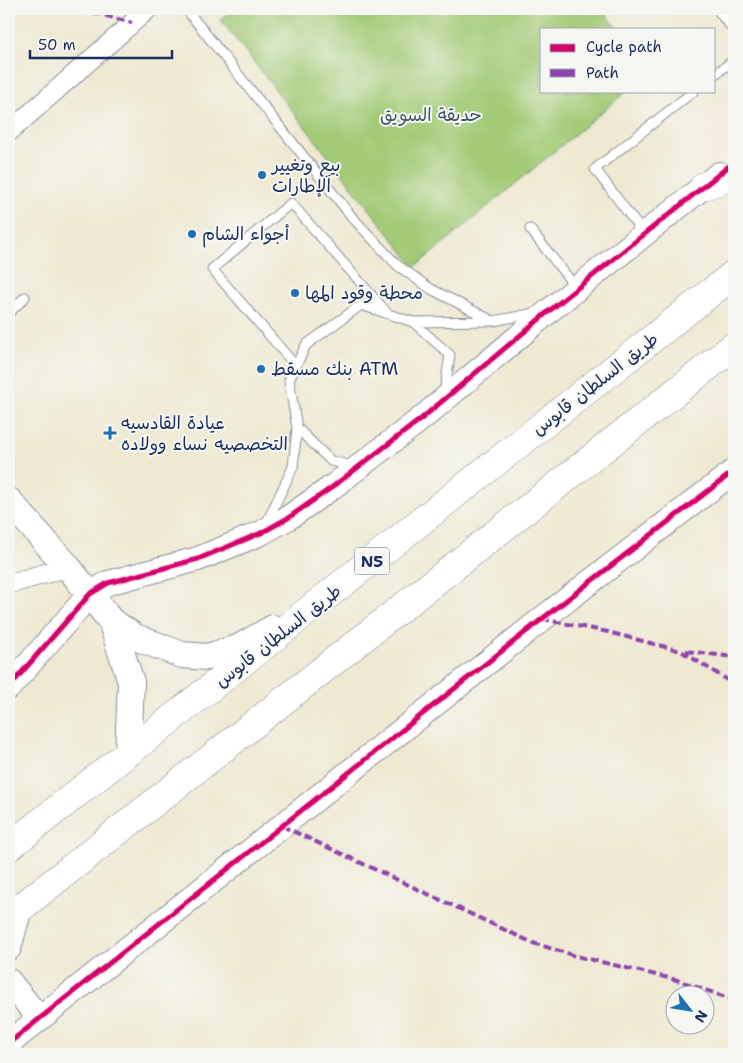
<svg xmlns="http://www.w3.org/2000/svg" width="743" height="1063" font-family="'Shantell Sans','Playpen Sans Arabic',sans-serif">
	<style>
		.green { fill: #a3cb77; stroke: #5f7d6a }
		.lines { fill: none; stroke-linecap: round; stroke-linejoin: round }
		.service-casing { stroke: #858c98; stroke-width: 11 }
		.minor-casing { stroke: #858c98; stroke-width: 21 }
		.tertiary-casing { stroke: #858c98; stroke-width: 26 }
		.secondary-casing { stroke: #858c98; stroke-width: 28 }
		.trunk-casing { stroke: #858c98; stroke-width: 29 }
		.service { stroke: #fff; stroke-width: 9 }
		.minor { stroke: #fff; stroke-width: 19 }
		.tertiary { stroke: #fff; stroke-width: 24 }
		.secondary { stroke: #fff; stroke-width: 26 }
		.trunk { stroke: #fff; stroke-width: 28 }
		.quiet { stroke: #8e44ad; stroke-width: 4; stroke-dasharray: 8 4; stroke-linecap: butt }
		.cycleway-casing { stroke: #f6f6f2; stroke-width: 8 }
		.cycleway { stroke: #d6006c; stroke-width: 5 }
		.poi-dot { fill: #1f6fb2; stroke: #f6f6f2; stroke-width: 2 }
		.labels { text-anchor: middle; stroke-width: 4; stroke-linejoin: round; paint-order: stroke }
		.shield { fill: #f6f6f2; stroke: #5d6b8a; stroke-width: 1 }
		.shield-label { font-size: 16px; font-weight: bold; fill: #1b2f5e }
		.park-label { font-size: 18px; fill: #3d5664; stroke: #f6f6f2 }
		.poi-label { font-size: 18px; fill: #1b2f5e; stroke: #f6f6f2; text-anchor: start }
		.street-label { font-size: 18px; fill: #1b2f5e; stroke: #f6f6f2 }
	</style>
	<rect width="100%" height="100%" fill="#f6f6f2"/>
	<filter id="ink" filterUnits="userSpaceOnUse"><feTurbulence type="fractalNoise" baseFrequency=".02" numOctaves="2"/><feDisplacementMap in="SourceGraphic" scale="10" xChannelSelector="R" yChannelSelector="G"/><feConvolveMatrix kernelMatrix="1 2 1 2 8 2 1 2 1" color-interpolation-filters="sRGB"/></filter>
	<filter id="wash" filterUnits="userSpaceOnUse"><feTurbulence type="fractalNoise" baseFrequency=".0096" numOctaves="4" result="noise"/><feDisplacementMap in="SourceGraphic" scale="20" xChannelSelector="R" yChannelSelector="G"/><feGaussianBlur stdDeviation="1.12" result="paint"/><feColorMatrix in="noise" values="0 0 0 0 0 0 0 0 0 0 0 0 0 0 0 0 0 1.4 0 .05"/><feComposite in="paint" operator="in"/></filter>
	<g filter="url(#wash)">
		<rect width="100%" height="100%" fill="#efe9d2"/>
		<path class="green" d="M234,9H602L617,29H542V91H627L415,267L220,19Z"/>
	</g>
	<g filter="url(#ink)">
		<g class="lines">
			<defs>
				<path id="service" d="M186,9L352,217L397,265L431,289L491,320
					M714,75L734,60
					M530,229L577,289
					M644,234L595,169L694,91
					M9,313L25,297
					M413,322L450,355L444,395
					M296,366L212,269L291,203L388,314
					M297,428L331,461L353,466
					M266,524L293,467L297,428L289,380L306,345L361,305L413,322L493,321L536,313"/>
				<path id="minor" d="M723,9L734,23
					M9,132L148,9
					M9,584L68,567"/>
				<path id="tertiary" d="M9,687L90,594L108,583L198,559L261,533L288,518L331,488L421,419L549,311L719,174
					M9,948L20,908
					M9,981L39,1018
					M9,1043L542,619L734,471"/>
				<path id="secondary" d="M9,501L68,567L111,621L135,637L182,655L207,657L238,648L273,628
					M111,621L131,682L128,754"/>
				<path id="trunk" d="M704,186L734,175
					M9,847L734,274
					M9,917L734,346"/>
			</defs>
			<use href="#service" class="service-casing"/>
			<use href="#minor" class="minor-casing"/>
			<use href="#tertiary" class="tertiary-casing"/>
			<use href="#secondary" class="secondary-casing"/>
			<use href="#trunk" class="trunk-casing"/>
			<use href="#service" class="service"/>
			<use href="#minor" class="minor"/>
			<use href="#tertiary" class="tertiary"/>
			<use href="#secondary" class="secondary"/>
			<use href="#trunk" class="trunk"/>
			<path class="quiet" d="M82,9L132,23
				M542,619L608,632L681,651L734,684
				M686,651L734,657
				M282,826L533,943L576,956L677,980L734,1000"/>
			<defs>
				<path id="cycleway" d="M9,687L90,594L108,583L198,559L261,533L288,518L331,488L421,419L549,311L734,162
					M9,1043L542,619L734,471"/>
			</defs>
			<use href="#cycleway" class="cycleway-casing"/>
			<use href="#cycleway" class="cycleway"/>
		</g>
	</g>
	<g class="poi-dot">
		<circle cx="262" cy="175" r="5"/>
		<circle cx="192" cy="234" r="5"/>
		<circle cx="295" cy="293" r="5"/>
		<circle cx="261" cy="369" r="5"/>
		<path d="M107.5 425.5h5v5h5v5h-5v5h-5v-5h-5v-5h5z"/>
	</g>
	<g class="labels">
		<rect class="shield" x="354.5" y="547.5" width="35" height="27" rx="4"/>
		<g class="shield-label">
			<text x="372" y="567">N5</text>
		</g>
		<g class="park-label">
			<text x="431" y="121">حديقة السويق</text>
		</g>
		<g class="poi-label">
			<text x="272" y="171">بيع وتغيير<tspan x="272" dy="21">الإطارات</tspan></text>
			<text x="202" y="240">أجواء الشام</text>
			<text x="305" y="299">محطة وقود المها</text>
			<text x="271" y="375">بنك مسقط ATM</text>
			<text x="121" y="429">عيادة القادسيه<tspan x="121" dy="21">التخصصيه نساء وولاده</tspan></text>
		</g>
		<g class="street-label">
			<text transform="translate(595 384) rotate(-38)" y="6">طريق السلطان قابوس</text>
			<text transform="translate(278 636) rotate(-38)" y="6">طريق السلطان قابوس</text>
		</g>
	</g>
	<rect width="743" height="1063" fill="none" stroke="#f6f6f2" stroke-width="30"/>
	<rect x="540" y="28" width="175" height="65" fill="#f6f6f2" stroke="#9ea6b7"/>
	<rect x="550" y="44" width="25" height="8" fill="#d6006c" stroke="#9ea6b7"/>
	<text x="586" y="52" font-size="15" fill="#1b2f5e">Cycle path</text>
	<rect x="550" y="69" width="25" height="8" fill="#8e44ad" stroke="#9ea6b7"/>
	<text x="586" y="78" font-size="15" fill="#1b2f5e">Path</text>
	<g transform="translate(690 1010) rotate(121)"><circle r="24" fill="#f6f6f2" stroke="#9ea6b7"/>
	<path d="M0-4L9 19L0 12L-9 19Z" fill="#1f6fb2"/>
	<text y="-8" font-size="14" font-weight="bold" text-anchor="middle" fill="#1b2f5e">N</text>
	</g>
	<path d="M30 50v8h142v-8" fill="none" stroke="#1b2f5e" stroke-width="2.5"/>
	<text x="38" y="50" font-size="15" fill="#1b2f5e" stroke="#f6f6f2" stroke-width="4" paint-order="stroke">50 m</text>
</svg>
